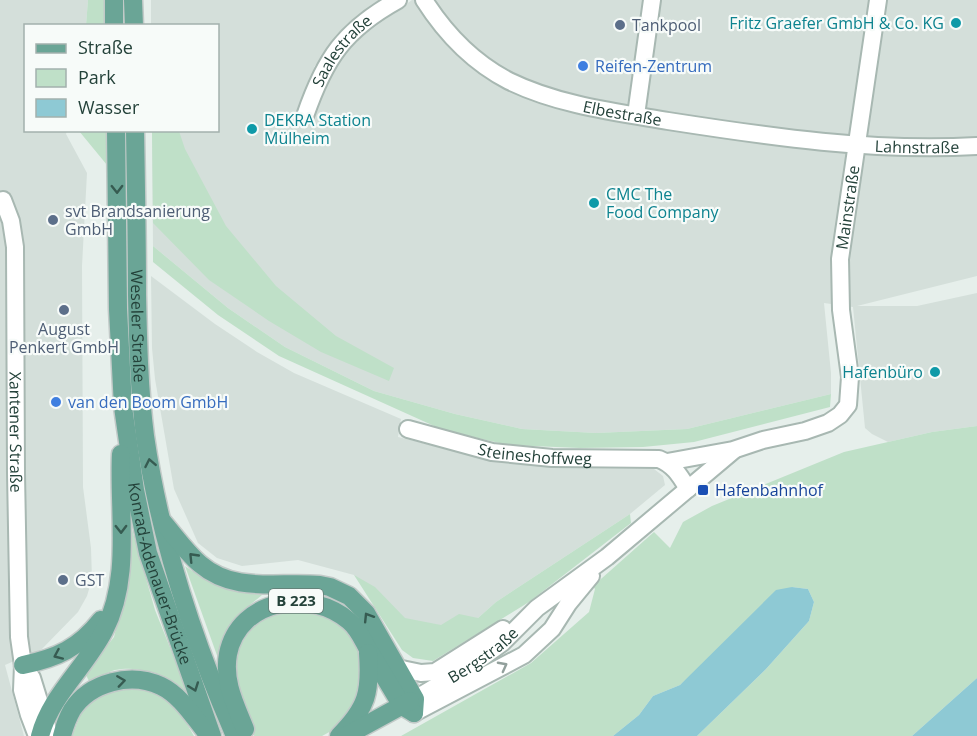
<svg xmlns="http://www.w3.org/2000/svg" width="977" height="736" font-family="'Open Sans',sans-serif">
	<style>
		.built { fill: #d4dfda }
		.green { fill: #bfe0c8 }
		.water { fill: #8ec9d4 }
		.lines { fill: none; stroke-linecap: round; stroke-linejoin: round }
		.minor-casing { stroke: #a8b8b2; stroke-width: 20 }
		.major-casing { stroke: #c2cac8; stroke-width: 21 }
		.minor { stroke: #fff; stroke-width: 16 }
		.major { stroke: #6aa596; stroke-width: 18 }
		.oneway { stroke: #365b51 }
		.oneway2 { stroke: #92a09c }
		.culture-dot { fill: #0f9aa8; stroke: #f7fbf9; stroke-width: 2 }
		.service-dot { fill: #5c6f8a; stroke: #f7fbf9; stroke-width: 2 }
		.shop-dot { fill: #3f7fe0; stroke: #f7fbf9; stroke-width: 2 }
		.transit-dot { fill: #1a4fb4; stroke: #f7fbf9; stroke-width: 2 }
		.labels { text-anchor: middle; stroke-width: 4.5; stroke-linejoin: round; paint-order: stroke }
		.shield { fill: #f7fbf9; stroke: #637a73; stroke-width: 1.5 }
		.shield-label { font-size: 15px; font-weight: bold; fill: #24423a }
		.culture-label { font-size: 16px; fill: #0d838f; stroke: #f7fbf9; text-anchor: end }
		.service-label { font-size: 16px; fill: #4e5e75; stroke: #f7fbf9; text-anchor: start }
		.street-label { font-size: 16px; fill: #24423a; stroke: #f7fbf9 }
		.shop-label { font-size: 16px; fill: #366cbe; stroke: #f7fbf9; text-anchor: start }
		.transit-label { font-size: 16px; fill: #164399; stroke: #f7fbf9; text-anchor: start }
	</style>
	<rect width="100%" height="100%" fill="#e6efeb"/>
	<path class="built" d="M0,0H88L86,25L26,26V130L67,131L66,134L87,173L82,266L83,487L91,548L92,579L87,596L78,612L42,649L5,665L24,736H0Z
		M151,0H380L341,34L314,67L333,71L354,42L412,0H977V276L857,306H917L977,293V426L932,432L888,442L872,434L865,428L853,307L824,303L831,373V394L687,429L596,433L522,429L455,414L374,391L285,347L228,308L153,246L152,131L218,130V26L151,25Z
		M151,276L215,324L257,352L294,373L401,419L398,437L506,463L562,468L654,469L663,476L665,485L630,514L496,602L478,618L417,642L354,575L298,560L242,566L217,558L198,543L174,489L155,379L152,348Z"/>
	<path class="green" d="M88,0H104L105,25H86Z
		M79,131H106L107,165Z
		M152,131H179L185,149L226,226L276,286L336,336L394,368L389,381L321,352L269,321L209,280L153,223Z
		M153,246L228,308L285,347L374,391L455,414L522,429L596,433L687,429L831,394L830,407L694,442L643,447L580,448L508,445L443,430L279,356L218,315L153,262Z
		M977,426V678L912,736H697L766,669L809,621L814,602L808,589L792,587L680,685L653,696L639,715L613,736H401L531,663L589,612L595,589L593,586L654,532L670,548L683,522L712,506L844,452L932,432Z
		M630,514L631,523L529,602L433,661L413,658L402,650L354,575L375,587L405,618L441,625L459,614L478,618L496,602Z
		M129,519L155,610L191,700C167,681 149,664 115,670C107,672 98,679 90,683L85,673L114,637L126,586Z
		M185,566C215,587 226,591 262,595C235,617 226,625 219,661Z
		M305,610L325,615L346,628L360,647L361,696L346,723L322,736H254L234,688L235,654L254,624L283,611Z
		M136,687L159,692L178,709L194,736H72L82,711L100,693Z"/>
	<path class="water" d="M792,587L808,589L814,602L809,621L766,669L697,736H613L639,715L653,696L680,685L776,590Z
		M977,678V736H912Z"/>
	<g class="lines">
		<defs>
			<g id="minor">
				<path id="s1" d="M424,0C445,33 474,63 509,81C558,105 615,112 668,121C771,137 873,152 977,146"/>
				<path d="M636,115L652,0"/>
				<path id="s2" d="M305,116C325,58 344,30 398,0"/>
				<path id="s3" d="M3,200L11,221L15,247L16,473L19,637L23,665L22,690L29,715L37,736"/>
				<path id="s4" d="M408,429L492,452L552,458L659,459C674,465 680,476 688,489"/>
				<path id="s5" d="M667,462L733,450L763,440L805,431L828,423L840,415L848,405L850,377L841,310L840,259L878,0"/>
				<path d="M23,665L32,678L50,736"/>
				<path d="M397,668L421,673L435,672L503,629"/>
				<path id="s6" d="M415,699L469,667L502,643L537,608L607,557L733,451"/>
				<path d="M414,713L524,655L552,629L568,604L591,576"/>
			</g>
			<g id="major">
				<path d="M114,0V26"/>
				<path d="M133,0L134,26"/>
				<path id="s7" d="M116,130L118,309L123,407L135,490L148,553L212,736"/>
				<path id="s8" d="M135,130C136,185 137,240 137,295C138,342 139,389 145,436C160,540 193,640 235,736"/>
				<path d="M163,522C175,536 186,552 200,564C235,594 278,581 320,585L330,587L349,596L366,613L415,699L414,713"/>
				<path d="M23,665C57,658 79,648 101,620"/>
				<path d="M245,729C235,704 223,681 228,654C239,598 311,588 349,621C359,629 363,641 369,651C380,669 391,688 402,706L414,713"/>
				<path d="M40,736C51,695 85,668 104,631C132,577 118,512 121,454"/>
				<path d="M62,736C64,728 68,717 72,710C90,682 131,672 161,686C180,695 193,716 206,732"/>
				<path d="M339,736C367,708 371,692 368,653"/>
				<path d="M346,736L410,701"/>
			</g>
		</defs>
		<use href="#minor" class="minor-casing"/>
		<use href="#major" class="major-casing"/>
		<use href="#minor" class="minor"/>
		<use href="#major" class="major"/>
	</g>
	<defs><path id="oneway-chevron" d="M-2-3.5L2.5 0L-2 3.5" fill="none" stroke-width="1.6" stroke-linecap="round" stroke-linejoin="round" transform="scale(1.5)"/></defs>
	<g class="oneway">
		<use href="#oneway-chevron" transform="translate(117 189) rotate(89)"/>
		<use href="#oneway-chevron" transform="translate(150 463) rotate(-101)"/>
		<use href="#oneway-chevron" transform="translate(121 529) rotate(89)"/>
		<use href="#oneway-chevron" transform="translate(193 557) rotate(-134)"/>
		<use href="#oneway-chevron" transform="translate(368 617) rotate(-122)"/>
		<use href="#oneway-chevron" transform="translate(58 655) rotate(156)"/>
		<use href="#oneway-chevron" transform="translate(121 681) rotate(-8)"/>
		<use href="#oneway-chevron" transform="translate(194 687) rotate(70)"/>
	</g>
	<use class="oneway2" href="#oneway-chevron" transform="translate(503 666) rotate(-28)"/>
	<g class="culture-dot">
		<circle cx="956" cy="23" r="6"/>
		<circle cx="252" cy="129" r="6"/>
		<circle cx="594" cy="203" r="6"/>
		<circle cx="935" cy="372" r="6"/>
	</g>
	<g class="service-dot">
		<circle cx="620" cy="25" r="6"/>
		<circle cx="53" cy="220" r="6"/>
		<circle cx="64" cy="310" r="6"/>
		<circle cx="63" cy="580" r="6"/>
	</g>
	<g class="shop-dot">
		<circle cx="583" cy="66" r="6"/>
		<circle cx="56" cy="402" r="6"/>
	</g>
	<rect class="transit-dot" x="697" y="484" width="12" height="12" rx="3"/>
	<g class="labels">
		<rect class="shield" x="269" y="589" width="54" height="24" rx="4.5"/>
		<g class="shield-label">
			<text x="296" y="606">B 223</text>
		</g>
		<g class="culture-label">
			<text x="944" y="29">Fritz Graefer GmbH &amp; Co. KG</text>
			<text x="264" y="126" text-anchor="start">DEKRA Station<tspan x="264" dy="18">Mülheim</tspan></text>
			<text x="606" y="200" text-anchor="start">CMC The<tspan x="606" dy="18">Food Company</tspan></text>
			<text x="923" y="378">Hafenbüro</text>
		</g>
		<g class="service-label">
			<text x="632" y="31">Tankpool</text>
			<text x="65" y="217">svt Brandsanierung<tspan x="65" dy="18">GmbH</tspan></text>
			<text x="64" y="335" text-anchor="middle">August<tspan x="64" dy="18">Penkert GmbH</tspan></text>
			<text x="75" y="586">GST</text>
		</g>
		<g class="street-label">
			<text dy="6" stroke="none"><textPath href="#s2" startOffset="76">Saalestraße</textPath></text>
			<text dy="6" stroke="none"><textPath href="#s1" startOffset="237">Elbestraße</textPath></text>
			<text dy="6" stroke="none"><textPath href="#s1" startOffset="534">Lahnstraße</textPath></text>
			<text dy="6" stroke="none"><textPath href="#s5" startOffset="392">Mainstraße</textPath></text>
			<text dy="6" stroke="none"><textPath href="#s8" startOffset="196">Weseler Straße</textPath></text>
			<text dy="6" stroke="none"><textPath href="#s3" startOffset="234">Xantener Straße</textPath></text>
			<text dy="6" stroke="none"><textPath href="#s4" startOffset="130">Steineshoffweg</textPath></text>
			<text dy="6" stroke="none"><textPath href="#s7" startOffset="448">Konrad-Adenauer-Brücke</textPath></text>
			<text dy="6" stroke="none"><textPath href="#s6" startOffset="81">Bergstraße</textPath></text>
		</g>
		<g class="shop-label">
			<text x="595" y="72">Reifen-Zentrum</text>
			<text x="68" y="408">van den Boom GmbH</text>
		</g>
		<g class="transit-label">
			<text x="715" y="496">Hafenbahnhof</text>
		</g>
	</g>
	<rect x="24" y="24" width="195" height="108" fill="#f7fbf9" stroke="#a3b1ad" stroke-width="1.5"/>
	<rect x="36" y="44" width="30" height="9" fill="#6aa596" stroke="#a3b1ad" stroke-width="1.5"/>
	<text x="78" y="54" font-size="18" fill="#24423a">Straße</text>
	<rect x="36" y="69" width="30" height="18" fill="#bfe0c8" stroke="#a3b1ad" stroke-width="1.5"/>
	<text x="78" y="84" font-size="18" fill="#24423a">Park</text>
	<rect x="36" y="99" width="30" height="18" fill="#8ec9d4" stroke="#a3b1ad" stroke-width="1.5"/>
	<text x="78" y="114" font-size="18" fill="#24423a">Wasser</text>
</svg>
